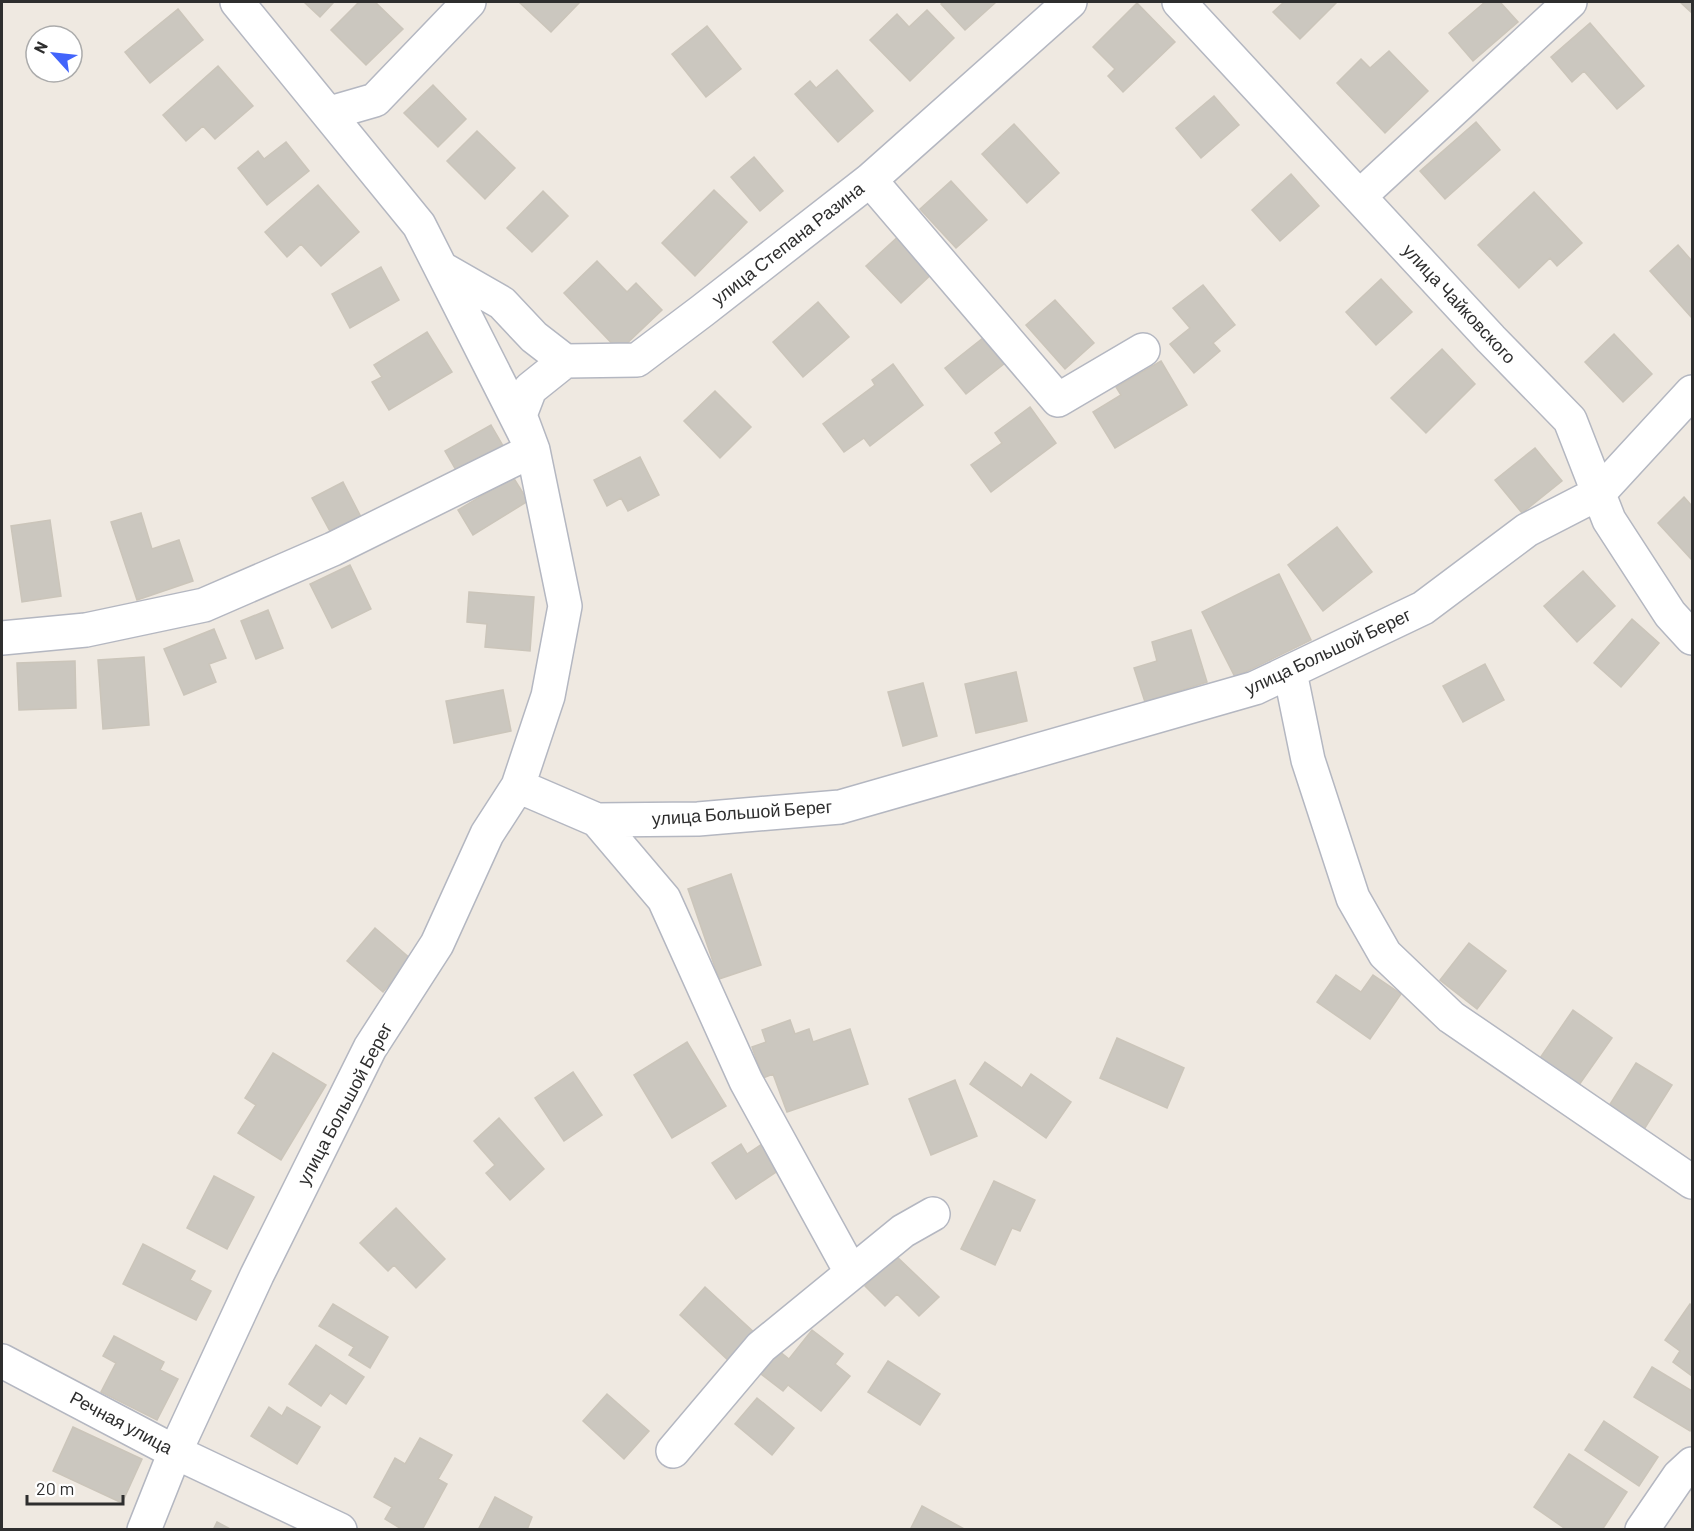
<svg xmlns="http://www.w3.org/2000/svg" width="1694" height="1531" font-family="Barlow,sans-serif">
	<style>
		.building { fill: #cbc7bf; stroke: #cbc5ba; stroke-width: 1.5 }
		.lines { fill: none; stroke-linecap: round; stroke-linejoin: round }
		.minor-casing { stroke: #b4b7c1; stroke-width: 36 }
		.minor { stroke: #fff; stroke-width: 33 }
		.labels { text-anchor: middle; stroke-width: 6; stroke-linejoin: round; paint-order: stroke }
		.street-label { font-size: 18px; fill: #2e2e2e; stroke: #fff }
	</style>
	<rect width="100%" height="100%" fill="#efe9e1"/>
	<path class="building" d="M304,2H334L320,17Z
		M359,2H375L403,29L366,65L331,30Z
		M519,2H580L551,32Z
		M943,2H996L965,30L941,4Z
		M1284,2H1337L1300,39L1273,12Z
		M1485,2H1500L1518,22L1473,61L1449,33Z
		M1680,2H1692V13Z
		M1137,3L1175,42L1123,92L1108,76L1115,69L1093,47Z
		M178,9L203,40L150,83L125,52Z
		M927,10L954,38L910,81L870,40L897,14L909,27Z
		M1590,23L1644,86L1617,109L1584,71L1572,82L1551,57Z
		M707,26L741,69L706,97L672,54Z
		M1389,51L1428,91L1385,133L1337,83L1361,59L1370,68Z
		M218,66L253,106L215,139L203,126L186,141L163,115Z
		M837,70L873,111L838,142L795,94L810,81L816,88Z
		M433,85L466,119L438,147L404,113Z
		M1214,96L1239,125L1201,158L1176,128Z
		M1476,122L1500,150L1445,199L1420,171Z
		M1014,124L1059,173L1027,203L982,154Z
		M477,131L515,168L485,199L447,161Z
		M286,142L309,171L267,205L238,168L258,151L264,159Z
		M754,157L783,191L760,211L731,177Z
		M1291,174L1319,206L1280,241L1252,210Z
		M951,181L987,220L956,248L920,209Z
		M318,185L359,232L321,266L301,244L287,257L265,232Z
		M714,190L747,222L695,276L662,243Z
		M543,191L568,216L532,252L507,228Z
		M1534,192L1582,243L1557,266L1550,258L1519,288L1478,245Z
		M902,233L936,270L901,303L866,266Z
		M1678,245L1692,261V318L1650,271Z
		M597,261L627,292L636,283L662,310L619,351L564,293Z
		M381,267L399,300L350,328L332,294Z
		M1381,279L1412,312L1376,345L1346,312Z
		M1203,285L1235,325L1213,343L1220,351L1194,373L1170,344L1190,328L1173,308Z
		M1055,300L1094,343L1065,369L1026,325Z
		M818,302L849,337L803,377L773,342Z
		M427,332L452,372L389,410L372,382L382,377L374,365Z
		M988,334L1009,360L966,394L945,368Z
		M1614,334L1652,374L1623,402L1585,362Z
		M1442,349L1475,384L1426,433L1391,398Z
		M1161,361L1187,405L1115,448L1093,412L1121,395L1116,387Z
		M893,364L923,405L870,446L864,438L844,452L823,424L875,385L872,380Z
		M715,391L751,427L720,458L684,421Z
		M1030,407L1056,443L991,492L971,465L1002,443L995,433Z
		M491,425L506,451L460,477L445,451Z
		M1535,448L1562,481L1522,513L1495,480Z
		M640,457L659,495L628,511L621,498L607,506L594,480Z
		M513,477L528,501L473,535L458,510Z
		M343,482L361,517L331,533L312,498Z
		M1684,497L1692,506V560L1658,523Z
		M141,513L152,549L179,540L193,581L137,600L111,522Z
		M50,520L61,596L22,602L11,526Z
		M1337,527L1372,572L1323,611L1288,565Z
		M350,565L371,609L332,628L310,584Z
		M1583,571L1615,606L1577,642L1544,606Z
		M1279,574L1311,640L1235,677L1202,612Z
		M469,592L534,597L530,651L485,647L487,624L467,622Z
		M268,610L283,648L256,659L241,621Z
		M1632,619L1659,643L1621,687L1594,663Z
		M214,629L226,658L209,664L216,682L184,695L164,649Z
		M1191,630L1207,682L1145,702L1134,668L1157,661L1152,642Z
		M144,657L149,725L103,729L98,660Z
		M75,661L76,708L19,710L17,663Z
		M1485,664L1504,700L1463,722L1443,686Z
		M1016,672L1027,721L976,733L965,684Z
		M923,683L937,736L903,746L888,692Z
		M503,690L511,731L454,743L446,701Z
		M731,874L761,965L719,979L688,889Z
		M375,928L411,959L383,992L347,961Z
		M1469,943L1506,971L1477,1009L1440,980Z
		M1336,975L1361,992L1373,975L1401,994L1370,1039L1317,1002Z
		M1573,1010L1612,1038L1579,1085L1540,1058Z
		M790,1020L795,1034L809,1029L813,1042L850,1029L868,1084L787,1112L773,1074L763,1078L752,1047L766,1042L762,1030Z
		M1117,1038L1184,1068L1167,1108L1100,1078Z
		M687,1042L726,1106L672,1138L634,1075Z
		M273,1053L326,1085L281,1160L238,1133L256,1105L245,1098Z
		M985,1062L1022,1088L1031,1074L1071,1102L1046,1138L970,1084Z
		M1636,1063L1672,1085L1643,1131L1607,1109Z
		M573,1072L602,1115L564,1141L535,1098Z
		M955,1080L977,1136L931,1155L909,1099Z
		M499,1118L544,1169L510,1200L486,1173L495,1165L474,1141Z
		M768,1140L785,1166L736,1199L712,1163L741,1144L747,1154Z
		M214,1176L254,1197L227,1249L187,1228Z
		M994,1181L1035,1200L1020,1231L1012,1228L995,1265L961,1249Z
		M396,1208L445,1259L416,1288L394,1265L388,1271L360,1243Z
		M143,1244L195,1271L190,1280L211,1291L196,1320L123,1284Z
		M895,1255L939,1297L919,1316L897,1294L885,1306L865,1286Z
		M705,1287L757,1335L731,1363L680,1315Z
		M333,1304L388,1337L370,1368L349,1355L354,1347L319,1326Z
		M1690,1304L1692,1306V1376L1673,1362L1680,1351L1665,1340Z
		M812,1330L843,1354L835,1364L850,1376L821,1411L788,1385L783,1391L761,1374L779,1351L789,1359Z
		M114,1336L164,1362L160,1370L178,1379L157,1420L101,1392L116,1363L103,1356Z
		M316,1345L364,1377L346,1404L330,1393L321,1406L289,1384Z
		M888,1361L940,1394L920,1425L868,1392Z
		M1652,1367L1692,1391V1426L1690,1431L1634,1397Z
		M607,1394L649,1431L624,1459L583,1421Z
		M757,1398L794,1428L772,1455L735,1424Z
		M269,1407L282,1416L287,1407L320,1427L297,1464L251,1436Z
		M1604,1421L1658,1457L1639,1486L1585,1450Z
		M73,1427L142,1459L122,1503L53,1471Z
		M420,1438L452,1455L438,1479L447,1484L422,1530H403L385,1519L392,1507L374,1497L395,1458L405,1464Z
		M1569,1454L1627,1492L1602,1530H1567L1534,1507Z
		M495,1497L532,1517L527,1530H478Z
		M922,1506L966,1530H910Z
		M217,1522L232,1530H213Z"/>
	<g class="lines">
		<defs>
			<path id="minor" d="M237,2L419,225L533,450L565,606L548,696L518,786
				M1179,2L1491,339L1570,420L1609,520L1670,614L1692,638
				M330,113L375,100L469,2
				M870,180L1058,400L1143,350
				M1360,196L1570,2
				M441,268L502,303L534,337L565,361
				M2,638L86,630L204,605L333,549L533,450L520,415L530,389L565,361L637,360L702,311L870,180L1070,2
				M1290,672L1308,760L1353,898L1385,954L1451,1017L1692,1182
				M597,820L664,899L746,1081L851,1272
				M2,1361L175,1452L340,1530
				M673,1451L761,1347L903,1231L933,1214
				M144,1530L175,1452L257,1275L370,1048L437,944L487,834L518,786L597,820L698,819L840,807L1255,688L1423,608L1527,530L1599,493L1692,392
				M1642,1530L1679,1476L1692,1464"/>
		</defs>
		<use href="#minor" class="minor-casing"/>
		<use href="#minor" class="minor"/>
	</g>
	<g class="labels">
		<g class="street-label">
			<text transform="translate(788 244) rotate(-38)" y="6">улица Степана Разина</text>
			<text transform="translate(1459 304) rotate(47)" y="6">улица Чайковского</text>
			<text transform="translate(1328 652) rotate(-25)" y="6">улица Большой Берег</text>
			<text transform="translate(742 813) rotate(-4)" y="6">улица Большой Берег</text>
			<text transform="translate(345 1104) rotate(-62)" y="6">улица Большой Берег</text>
			<text transform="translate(121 1423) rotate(28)" y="6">Речная улица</text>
		</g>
	</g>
	<rect width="1694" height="1531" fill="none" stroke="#2e2e2e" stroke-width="6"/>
	<g transform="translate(54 54) rotate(297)"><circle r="28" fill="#ffffff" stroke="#ababab" stroke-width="1.5"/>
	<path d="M0-4.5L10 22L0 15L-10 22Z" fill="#4264fb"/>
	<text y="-9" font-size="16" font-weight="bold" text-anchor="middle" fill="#2e2e2e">N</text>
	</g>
	<path d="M27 1495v9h96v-9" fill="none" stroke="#2e2e2e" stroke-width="3"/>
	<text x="36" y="1495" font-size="18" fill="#2e2e2e" stroke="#ffffff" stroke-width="4.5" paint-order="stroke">20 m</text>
</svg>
